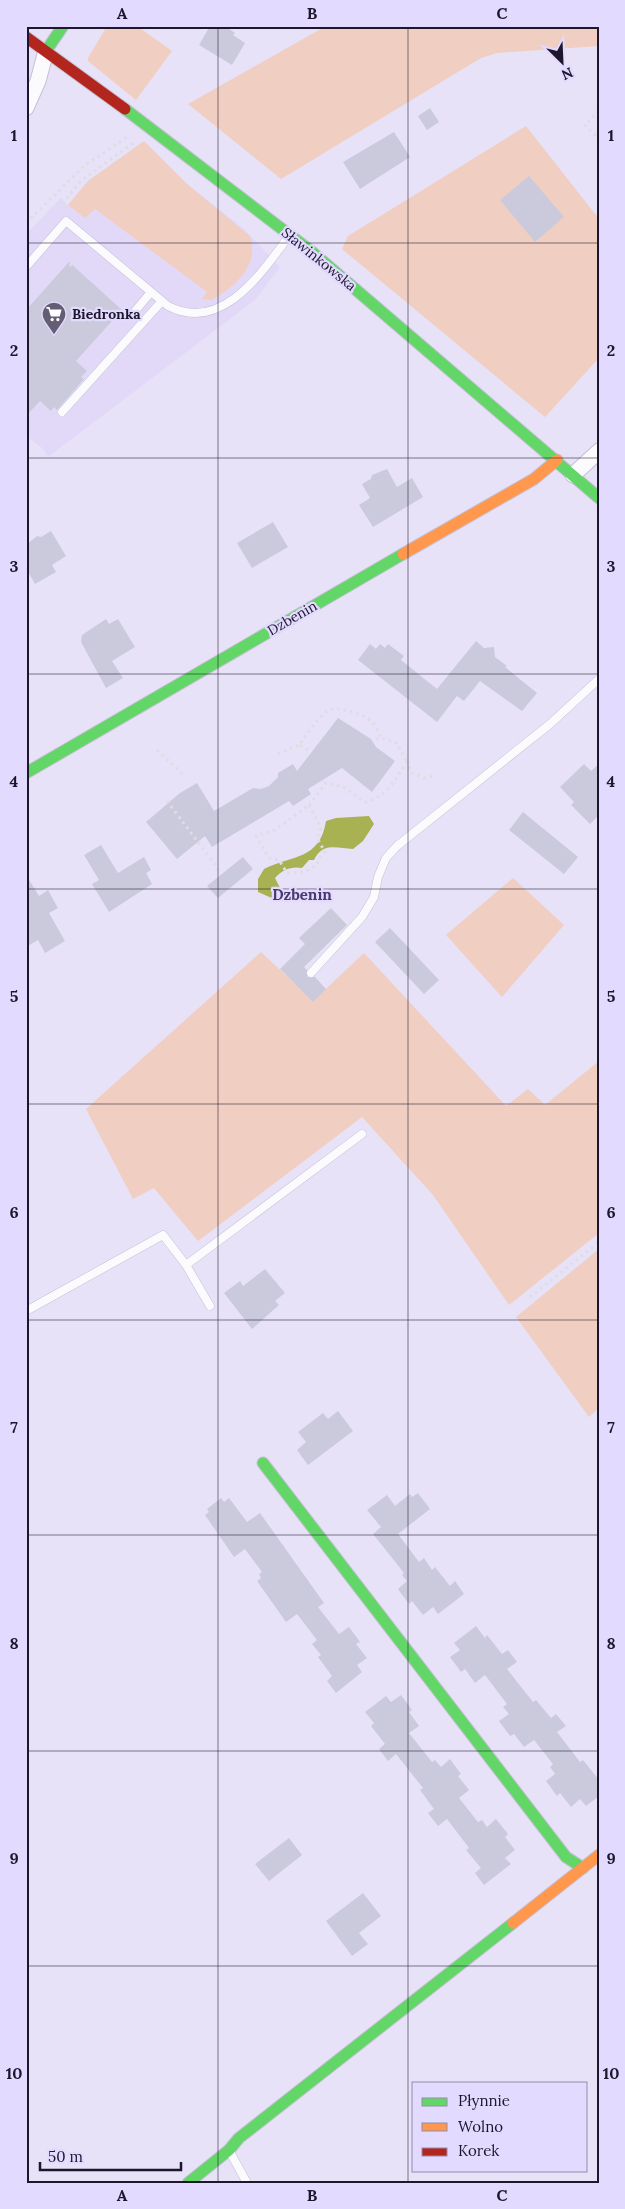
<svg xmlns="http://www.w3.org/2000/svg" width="625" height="2209" font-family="Lora,serif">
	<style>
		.built { fill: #e2d9f9 }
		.green { fill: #f0cec1 }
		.water { fill: #a8b253 }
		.building { fill: #cbcadc }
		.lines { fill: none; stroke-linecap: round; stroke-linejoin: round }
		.lane-casing { stroke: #c5c0d4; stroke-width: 9 }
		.street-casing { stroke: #c5c0d4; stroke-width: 17 }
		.fast-casing { stroke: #c5c0d4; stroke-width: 13 }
		.slow-casing { stroke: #c5c0d4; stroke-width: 13 }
		.jam-casing { stroke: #c5c0d4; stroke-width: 13 }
		.path { stroke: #dedde4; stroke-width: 3; stroke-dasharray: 2.5 4; stroke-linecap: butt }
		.lane { stroke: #fbfbfe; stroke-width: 8 }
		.street { stroke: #fbfbfe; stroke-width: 15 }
		.fast { stroke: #63d668; stroke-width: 11 }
		.slow { stroke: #ff974d; stroke-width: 11 }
		.jam { stroke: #b3261e; stroke-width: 11 }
		.grid { fill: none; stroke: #1d162c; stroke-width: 1; stroke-opacity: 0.55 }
		.labels { text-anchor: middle; stroke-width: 4.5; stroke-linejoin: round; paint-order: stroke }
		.street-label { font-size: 14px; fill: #1d162c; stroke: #e3daff }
		.poi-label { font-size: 14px; font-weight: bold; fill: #1d162c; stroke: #e3daff; text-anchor: start }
		.neighbourhood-label { font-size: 15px; font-weight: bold; fill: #49386b; stroke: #e3daff }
		.neatline { fill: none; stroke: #1d162c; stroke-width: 2 }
		.grid-label { font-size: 16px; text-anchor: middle; font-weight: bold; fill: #1d162c }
	</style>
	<rect width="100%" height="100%" fill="#e7e2f7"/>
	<path class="built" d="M144,141L187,184L244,229L280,267L255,300L48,457L42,448L26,436V234L61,198L68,205L88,181Z"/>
	<path class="green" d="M107,26H137L172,51L136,100L88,61V58Z
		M326,26H599V46L497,53L481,58L281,179L188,104Z
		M526,126L599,219V358L545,417L342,249L348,236Z
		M144,141L187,184L250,236C260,266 235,286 212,300L202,299L207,292L95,209L85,218L68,205L88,181Z
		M513,878L564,925L502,997L446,935Z
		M261,952L313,1001L364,953L506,1106L528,1089L545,1105L599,1061V1233L509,1305L433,1195L362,1117L198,1241L154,1188L133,1199L86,1109Z
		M599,1249V1408L589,1417L516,1317Z"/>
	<path class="water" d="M369,816L374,824L363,841L353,849C337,848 322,842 314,860H309L302,868C291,866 282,870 275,878L281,890V897L274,899L258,892V879L264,869C292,855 320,860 326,821L336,818Z"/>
	<path class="building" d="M210,26H225L235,33L233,35L245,43L232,65L199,45Z
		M430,108L439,122L427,130L418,116Z
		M394,132L410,157L360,189L343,162Z
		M529,176L564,217L535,242L500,200Z
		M69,262L122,310L76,361L87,371L81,377L84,379L57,410L54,407L51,411L40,401L26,416V310Z
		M387,469L397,487L412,478L423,497L373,527L359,505L370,498L362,484L371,479L372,475Z
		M273,522L288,547L252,568L237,543Z
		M51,531L66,556L52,565L56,572L35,584L26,568V545L37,536L41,537Z
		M106,619L109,624L118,619L135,647L112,661L123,678L106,688L81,642L82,635Z
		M476,641L484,648L494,647L495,657L507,666L505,667L537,693L522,711L480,681L464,701L457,696L437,722L358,660L370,644L376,649L380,644L385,648L388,644L404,656L401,660L437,689Z
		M338,718L371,739L376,747L395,761L372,792L342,768L308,789L311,794L293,806L289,801L212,847L205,836L177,859L146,822L180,793L197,783L214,811L253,788L261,789L269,786L278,777V773L293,764L297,771Z
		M584,764L591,771L599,764V815L590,824L571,805L574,802L560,787Z
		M523,812L578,857L564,874L509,830Z
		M101,845L118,873L144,857L151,870L146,873L152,884L109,912L92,884L99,880L84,855Z
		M243,857L253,869L218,898L207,886Z
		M26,875L39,896L48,890L58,908L49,913L65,941L45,953L38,940L26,947Z
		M331,908L347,925L304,967L307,970V977H315L326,989L313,1002L280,969L305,944L299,938Z
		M390,928L439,980L424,994L375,942Z
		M265,1269L285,1293L275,1301L279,1305L252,1329L224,1293L240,1281L243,1286Z
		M338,1411L353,1431L308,1465L297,1450L306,1442L298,1432L323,1413L328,1419Z
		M418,1493L430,1509L398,1534L419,1562L424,1558L432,1570L435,1567L450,1586L455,1581L464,1594L438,1614L433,1607L423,1615L412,1601L409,1604L398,1589L407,1581L402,1575L404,1573L373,1534L381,1527L367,1510L387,1495L395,1506L410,1494L412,1497Z
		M221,1498L224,1502L229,1498L247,1522L260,1513L324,1603L318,1607L339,1634L349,1627L360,1642L356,1644L367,1658L357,1665L362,1672L336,1693L327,1681L332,1676L318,1657L321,1655L312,1644L317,1640L297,1614L286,1622L257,1581L261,1578L259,1574L262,1572L245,1549L234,1557L205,1515L209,1512L207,1509Z
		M476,1626L485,1638L487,1635L502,1654L508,1650L517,1662L507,1669L533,1702L536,1700L551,1718L556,1714L566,1726L557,1732L580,1762L583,1760L599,1780V1796L586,1806L580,1799L571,1807L560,1793L557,1796L546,1781L555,1774L550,1767L553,1764L534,1740L524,1747L514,1734L510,1736L499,1721L509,1714L503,1707L507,1704L485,1675L475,1683L465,1669L461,1672L450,1657L460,1650L454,1643Z
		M401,1695L412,1710L409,1712L419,1726L409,1733L432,1762L435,1760L441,1767L450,1759L461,1774L458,1776L469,1790L459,1798L478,1822L482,1820L487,1827L496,1819L508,1834L505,1837L515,1850L505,1858L511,1864L484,1885L475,1873L481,1868L466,1850L469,1848L447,1819L438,1826L428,1813L434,1809L420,1790L423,1788L396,1754L388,1761L379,1749L385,1744L371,1726L374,1723L365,1712L386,1696L391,1702Z
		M289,1838L302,1855L269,1881L255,1864Z
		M363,1893L381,1916L359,1933L368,1944L352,1956L326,1921Z"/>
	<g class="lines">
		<defs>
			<path id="lane" d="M26,267L66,221L168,306C222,334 262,272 289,236
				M131,316L151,292
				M62,412L162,301
				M311,973L362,917L374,897L378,877L386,858L397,846L550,724L599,679
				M186,1265L362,1134
				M26,1311L163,1235L186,1265L210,1306
				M230,2152L247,2183"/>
			<path id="street" d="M26,108L38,81L46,51
				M573,475L599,451"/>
			<path id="fast" d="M46,51L63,26
				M125,109L312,252L599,498
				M26,773L403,554
				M263,1463L566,1857L583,1868
				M188,2183L229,2150L239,2138L513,1923"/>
			<path id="slow" d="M403,554L534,479L557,460
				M513,1923L599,1855"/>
			<path id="jam" d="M26,37L125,109"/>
		</defs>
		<use href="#lane" class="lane-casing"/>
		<use href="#street" class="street-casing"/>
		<use href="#fast" class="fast-casing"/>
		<use href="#slow" class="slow-casing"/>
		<use href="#jam" class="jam-casing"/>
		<path class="path" d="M599,111L585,125L599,139
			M65,209L62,204L81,181L136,141
			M26,223L84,166L129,136
			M70,266L80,248
			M376,739L381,738L397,743L407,762
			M157,750L184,775
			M308,750L299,745C307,734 316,720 327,711C336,705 363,714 371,721C376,725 378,732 381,738
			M278,754L299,745
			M167,801L219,870
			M309,805L321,828L317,838L325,852L319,858L317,865L304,872L287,873L279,860L269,858L256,836L275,830Z
			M309,805L326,783L343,787L365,802C387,797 395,780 407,762L412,773L424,778L432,776
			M530,1297L599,1242"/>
		<use href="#lane" class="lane"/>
		<use href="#street" class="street"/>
		<use href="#fast" class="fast"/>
		<use href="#slow" class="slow"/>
		<use href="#jam" class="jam"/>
	</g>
	<path class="grid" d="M218,26V2183M408,26V2183M26,243H599M26,458H599M26,674H599M26,889H599M26,1104H599M26,1320H599M26,1535H599M26,1751H599M26,1966H599"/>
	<defs>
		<symbol id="supermarket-pin" viewBox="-11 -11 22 30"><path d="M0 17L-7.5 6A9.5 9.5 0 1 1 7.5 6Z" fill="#645d73" stroke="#e3daff"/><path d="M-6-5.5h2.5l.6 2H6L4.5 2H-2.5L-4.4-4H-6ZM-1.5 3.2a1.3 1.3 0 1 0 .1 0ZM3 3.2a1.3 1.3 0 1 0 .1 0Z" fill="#fff"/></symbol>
	</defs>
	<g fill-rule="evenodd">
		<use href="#supermarket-pin" x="40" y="300" width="28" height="38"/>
	</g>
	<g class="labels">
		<g class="street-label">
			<text transform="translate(319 259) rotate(39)" y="5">Sławinkowska</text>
			<text transform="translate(292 618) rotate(-30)" y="5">Dzbenin</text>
		</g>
		<g class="poi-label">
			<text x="72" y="319">Biedronka</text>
		</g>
		<g class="neighbourhood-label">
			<text x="302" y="900">Dzbenin</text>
		</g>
	</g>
	<rect width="625" height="2209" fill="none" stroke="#e3daff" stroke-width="55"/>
	<rect x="412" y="2082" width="175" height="90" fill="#e3daff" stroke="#948cab"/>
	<rect x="422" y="2098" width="25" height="8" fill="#63d668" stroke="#948cab"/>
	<text x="458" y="2106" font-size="15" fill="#1d162c">Płynnie</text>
	<rect x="422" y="2123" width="25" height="8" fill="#ff974d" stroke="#948cab"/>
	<text x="458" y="2132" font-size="15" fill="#1d162c">Wolno</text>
	<rect x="422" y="2148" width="25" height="8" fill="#b3261e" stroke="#948cab"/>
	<text x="458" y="2156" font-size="15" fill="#1d162c">Korek</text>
	<g transform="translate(562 62) rotate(156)" stroke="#e3daff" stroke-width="4" paint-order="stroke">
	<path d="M0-4L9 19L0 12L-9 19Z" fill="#1d162c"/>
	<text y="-8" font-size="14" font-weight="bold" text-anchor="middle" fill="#1d162c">N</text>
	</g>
	<path d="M40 2162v8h141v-8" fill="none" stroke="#1d162c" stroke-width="2.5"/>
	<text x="48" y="2162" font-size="15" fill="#1d162c" stroke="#e3daff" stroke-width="4" paint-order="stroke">50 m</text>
	<rect x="28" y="28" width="570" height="2154" class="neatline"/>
	<g class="grid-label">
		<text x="122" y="19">A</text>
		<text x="312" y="19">B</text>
		<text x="502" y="19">C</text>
		<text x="14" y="141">1</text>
		<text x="611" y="141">1</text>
		<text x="14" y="356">2</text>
		<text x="611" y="356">2</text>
		<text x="14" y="572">3</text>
		<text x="611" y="572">3</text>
		<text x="14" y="787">4</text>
		<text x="611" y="787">4</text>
		<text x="14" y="1002">5</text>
		<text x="611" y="1002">5</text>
		<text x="14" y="1218">6</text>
		<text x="611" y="1218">6</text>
		<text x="14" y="1433">7</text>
		<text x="611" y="1433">7</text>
		<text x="14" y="1649">8</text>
		<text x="611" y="1649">8</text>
		<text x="14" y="1864">9</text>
		<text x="611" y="1864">9</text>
		<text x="14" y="2079">10</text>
		<text x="611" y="2079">10</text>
		<text x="122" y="2201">A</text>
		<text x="312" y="2201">B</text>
		<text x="502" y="2201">C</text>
	</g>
</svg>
